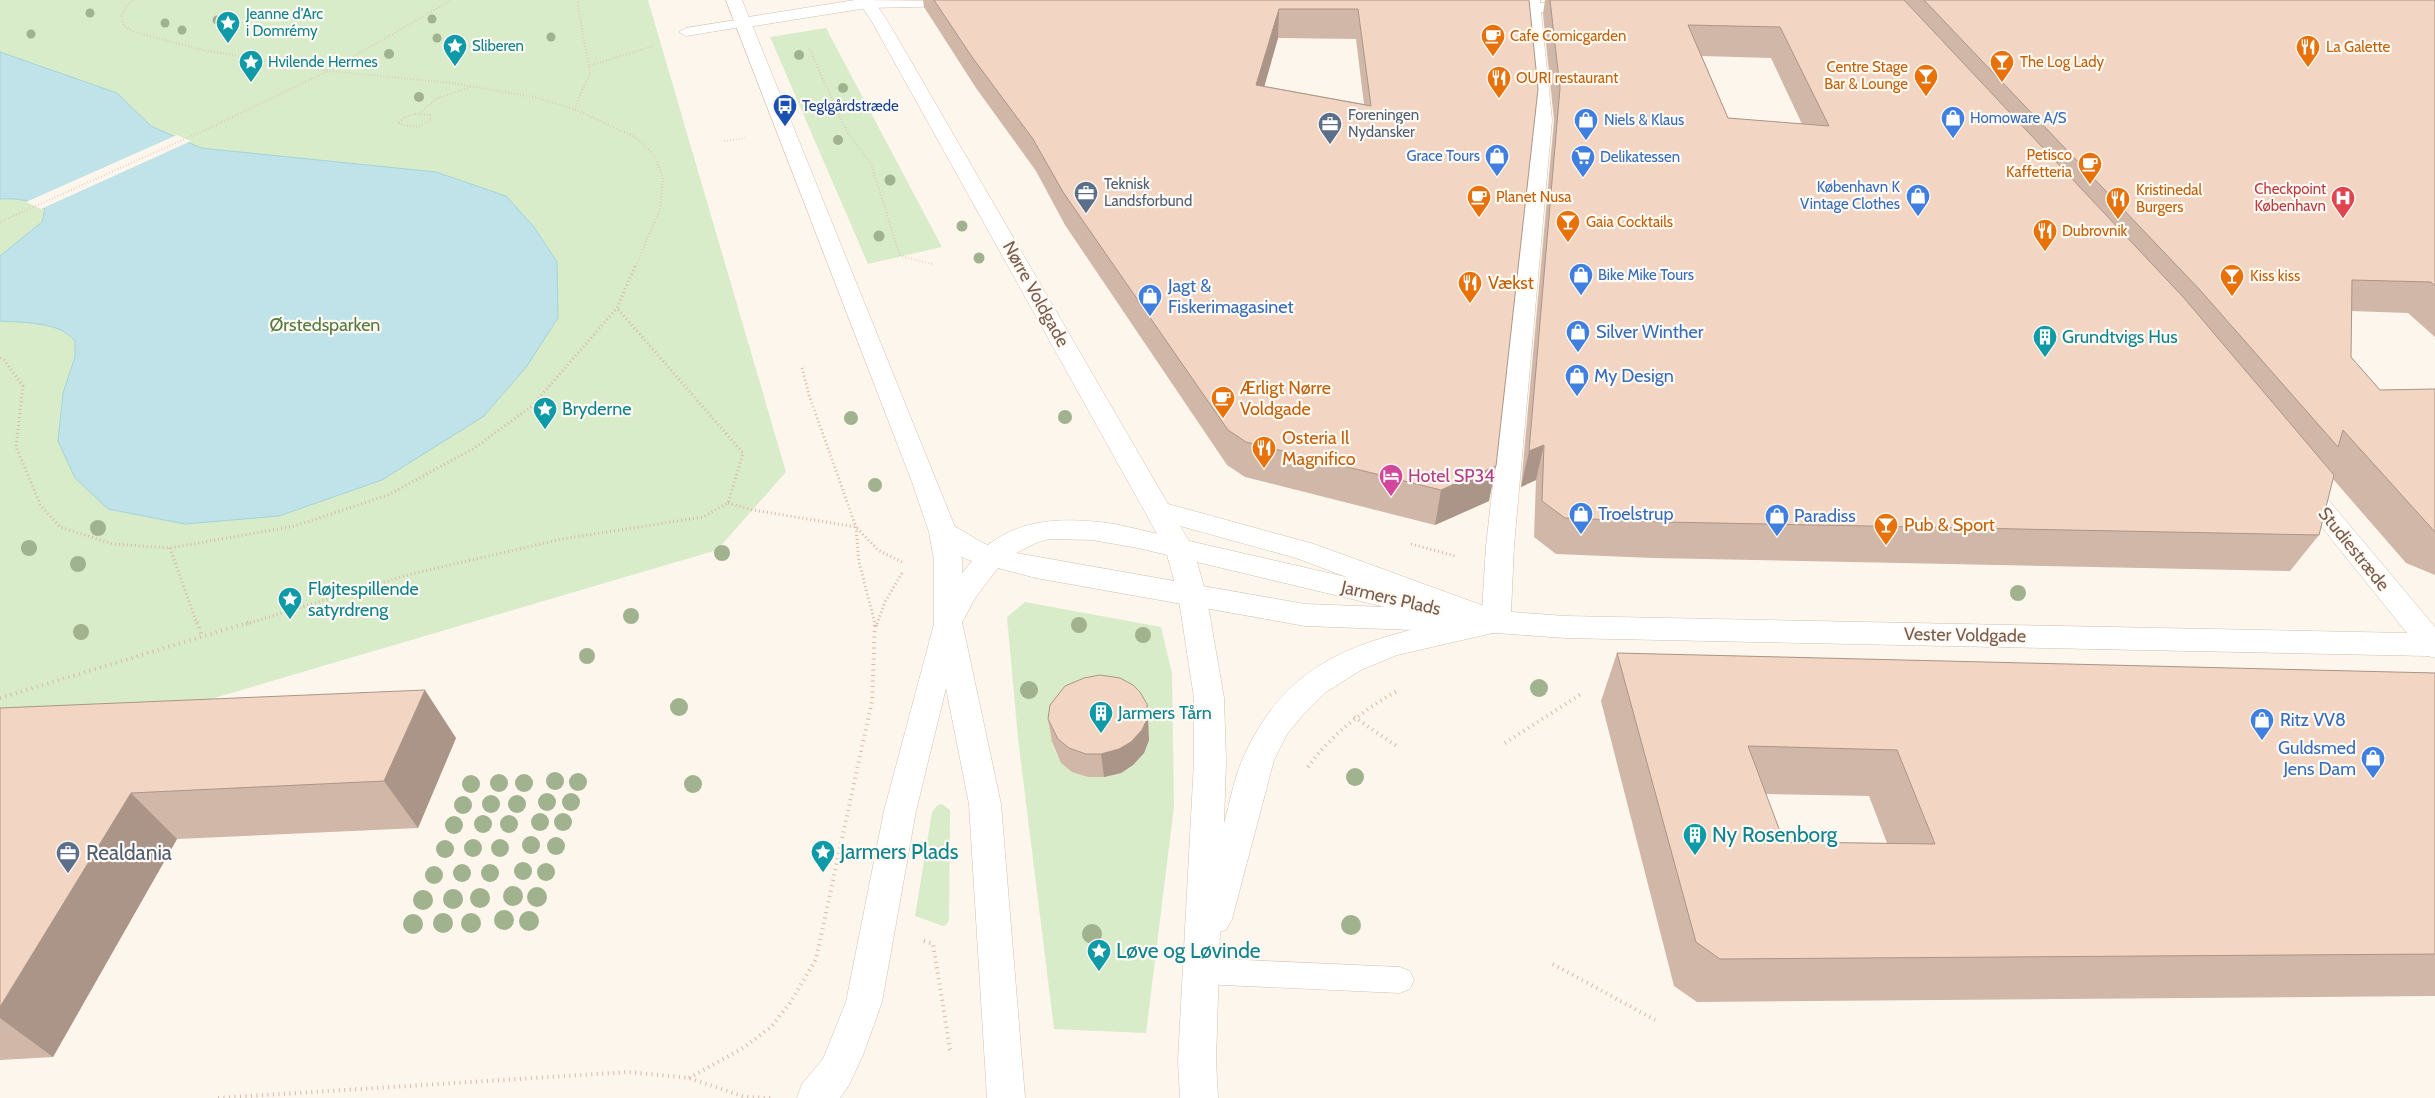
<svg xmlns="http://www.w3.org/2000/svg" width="2435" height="1098" font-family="Cabin,sans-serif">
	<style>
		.green { fill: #d8ecc9; fill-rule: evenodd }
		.water { fill: #bfe3e8; stroke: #a5d3da }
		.pier { fill: #fdf6ec }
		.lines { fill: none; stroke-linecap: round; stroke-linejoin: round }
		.lane-casing { stroke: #d1beb0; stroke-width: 1 }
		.street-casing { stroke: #d1beb0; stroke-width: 1 }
		.secondary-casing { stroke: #d6c0b0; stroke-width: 1 }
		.path-far2 { stroke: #d9b8a5; stroke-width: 2; stroke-dasharray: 0.5 2.5; stroke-linecap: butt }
		.path-far1 { stroke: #d9b8a5; stroke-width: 3; stroke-dasharray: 1 3; stroke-linecap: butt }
		.path { stroke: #d9b8a5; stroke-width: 4; stroke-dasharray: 1 4.5; stroke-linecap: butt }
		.lane { fill: #fff; fill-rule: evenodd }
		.street { fill: #fff; fill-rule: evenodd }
		.secondary { fill: #fff; fill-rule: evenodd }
		.tree { fill: #a0b28e }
		.wall { fill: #d1b7a8; fill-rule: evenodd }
		.shaded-wall { fill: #aa9588 }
		.building { fill: #f3d5c3; stroke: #aa9588; fill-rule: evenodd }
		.labels { text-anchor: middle; stroke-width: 4.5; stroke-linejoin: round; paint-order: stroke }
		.far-culture-label { font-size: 15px; fill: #0d838f; stroke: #fffaf3; text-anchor: start }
		.far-food-label { font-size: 15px; fill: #c56008; stroke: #fffaf3; text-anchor: start }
		.far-transit-label { font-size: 15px; fill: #164399; stroke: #fffaf3; text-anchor: start }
		.far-service-label { font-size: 15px; fill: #4e5e75; stroke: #fffaf3; text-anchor: start }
		.far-shop-label { font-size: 15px; fill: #366cbe; stroke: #fffaf3; text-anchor: start }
		.far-health-label { font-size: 15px; fill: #be3a42; stroke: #fffaf3; text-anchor: end }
		.food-label { font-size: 18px; fill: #c56008; stroke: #fffaf3; text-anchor: start }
		.shop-label { font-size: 18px; fill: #366cbe; stroke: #fffaf3; text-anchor: start }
		.street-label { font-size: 18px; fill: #7a5c4d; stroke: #fffaf3 }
		.park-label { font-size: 18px; fill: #537a41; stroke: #fffaf3 }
		.culture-label { font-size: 18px; fill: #0d838f; stroke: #fffaf3; text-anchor: start }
		.hotel-label { font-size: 18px; fill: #b23c85; stroke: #fffaf3; text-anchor: start }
		.near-culture-label { font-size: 21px; fill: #0d838f; stroke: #fffaf3; text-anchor: start }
		.near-service-label { font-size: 21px; fill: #4e5e75; stroke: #fffaf3; text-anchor: start }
	</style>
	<rect width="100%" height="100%" fill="#fdf6ec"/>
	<path class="green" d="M0,0H648L786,472L717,550L0,761Z
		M826,28L942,247L868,264L770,37Z
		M1025,602L1161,627L1172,673L1174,807L1146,1033L1054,1029L1018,738L1007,617ZM1052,742L1104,777C1076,777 1060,770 1052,742Z
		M942,804L950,810L949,920L946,925L943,926L915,916L932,812L938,805Z"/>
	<path class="water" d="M0,52L117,93L151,126L201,148L436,172L506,196L534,227L557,262L558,318L527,366L484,416L382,480L279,516L185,524L108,509L75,478L58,441L63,393L75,357V341C59,321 24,323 0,321V256L42,222L45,209C30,200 17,198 0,199Z"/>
	<path class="pier" d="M177,135L191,141L41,209L26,202Z"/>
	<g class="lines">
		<defs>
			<path id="lane" d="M742,19L747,20L748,23L747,26L686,36L679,32L686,28Z
				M1200,958L1400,967L1410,971L1414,980L1410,989L1400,993L1200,984L1190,980L1186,971L1190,962Z"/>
			<path id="street" d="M855,0L969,1L967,4L961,6L867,8L742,28L736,27L734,23L736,19L742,18Z
				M1524,0H1540V3H1581L1587,5L1589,8L1587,11L1581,13L1541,12L1552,120L1514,546L1511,612L1565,616L2407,633L2292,490L2288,484L2292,478L2301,475L2310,478L2435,627V658L2428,656L1565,638L1496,633L1305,626L1036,578L998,568L975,598L958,630L948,633L938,630L934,622C944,600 956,579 972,561C956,555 938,547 929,532L933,525C954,519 969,538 988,545C1025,516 1071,518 1115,524L1429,596L1439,600L1443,607L1442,609L1482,611L1486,546L1534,120L1525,12L1488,10L1486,7L1488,4L1524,2ZM1050,539L1092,540L1138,548L1385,607L1305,604L1016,553L1038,542Z"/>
			<path id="secondary" d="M726,0H742L957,532L962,560V622L1001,804L1025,1098H987L969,804L946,688L916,811L882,1002L863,1055L849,1085L840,1098H797L802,1084L823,1059L846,1002L884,811L934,624V560L929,532L912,482Z
				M857,0H873L887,20L1168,504L1314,544L1506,614L1510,622L1506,630L1397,655L1361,670L1326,692L1302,716L1287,734L1274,760L1232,919L1226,930L1220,932L1216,1061L1218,1098H1180L1178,1061L1194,761V698L1178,594L1165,548L871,20ZM1180,526L1296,558L1458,619C1359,641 1288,658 1243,758C1234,778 1230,802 1224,824L1226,761L1224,698L1206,594L1193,548Z"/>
		</defs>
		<use href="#lane" class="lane-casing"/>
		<use href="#street" class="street-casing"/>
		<use href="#secondary" class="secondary-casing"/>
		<path class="path-far2" d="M134,0L126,6L121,17L125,27L138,33L203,50L328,71L452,83L534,97L574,109L635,137L654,155L663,178L660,209L635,268
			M809,48L847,132L871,164L900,256L932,264
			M589,66L653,46
			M574,109L590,73L577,0
			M420,113L436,99L471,87
			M415,114L430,115L431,120L418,127L398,124L403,118Z
			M724,141L745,138
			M0,222L216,125L328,71L452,0"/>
		<path class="path-far1" d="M0,358L4,360L23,386L16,447L41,506L60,527L113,544L170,548L295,526L388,495L473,449L532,406L617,308L635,266
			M802,368L809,395L856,527L859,562L875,624
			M728,503L753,510L856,527L878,550L902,562
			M1411,544L1455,556
			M170,548L197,624
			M246,624L411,574L562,539L703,517L728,503L743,453L617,308
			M877,624L885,602L902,573"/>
		<path class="path" d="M197,622L202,637
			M876,626L877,622
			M0,698L250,622
			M1354,717L1398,747
			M1505,743L1581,694
			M1308,767C1332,734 1362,711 1397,691
			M924,941L933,944L950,1049L953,1053
			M1553,964L1655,1020
			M689,1078L743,1048L771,1027L790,1003L816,959L872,701L875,622
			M218,1098L629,1072L689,1078L745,1097L771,1098"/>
		<use href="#lane" class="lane"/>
		<use href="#street" class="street"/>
		<use href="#secondary" class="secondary"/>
	</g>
	<g class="tree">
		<circle cx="90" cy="13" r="4.5"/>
		<circle cx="432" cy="19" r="4.5"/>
		<circle cx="217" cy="20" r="4.5"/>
		<circle cx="165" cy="23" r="4.5"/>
		<circle cx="182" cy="30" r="4.5"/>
		<circle cx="31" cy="34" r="4.5"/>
		<circle cx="551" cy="37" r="4.5"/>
		<circle cx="437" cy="38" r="4.5"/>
		<circle cx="389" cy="54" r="5"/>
		<circle cx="799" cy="55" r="5"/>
		<circle cx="843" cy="88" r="5"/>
		<circle cx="419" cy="97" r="5"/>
		<circle cx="838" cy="140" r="5"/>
		<circle cx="890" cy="180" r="5.5"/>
		<circle cx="962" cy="226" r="5.5"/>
		<circle cx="879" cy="236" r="5.5"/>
		<circle cx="979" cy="258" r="5.5"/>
		<circle cx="1065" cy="417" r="7"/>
		<circle cx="851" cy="418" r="7"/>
		<circle cx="875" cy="485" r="7"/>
		<circle cx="98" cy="528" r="8"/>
		<circle cx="29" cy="548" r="8"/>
		<circle cx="722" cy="553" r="8"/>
		<circle cx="78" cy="564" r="8"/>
		<circle cx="2018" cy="593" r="8"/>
		<circle cx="631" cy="616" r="8"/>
		<circle cx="1079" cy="625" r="8"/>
		<circle cx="81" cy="632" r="8"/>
		<circle cx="1143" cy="635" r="8"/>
		<circle cx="587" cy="656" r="8"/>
		<circle cx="1539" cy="688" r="9"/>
		<circle cx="1029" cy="690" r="9"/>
		<circle cx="679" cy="707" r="9"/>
		<circle cx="1355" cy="777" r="9"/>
		<circle cx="555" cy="781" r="9"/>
		<circle cx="578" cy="782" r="9"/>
		<circle cx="499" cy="783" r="9"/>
		<circle cx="524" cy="783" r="9"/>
		<circle cx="471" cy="784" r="9"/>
		<circle cx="693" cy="784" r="9"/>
		<circle cx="547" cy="802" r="9"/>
		<circle cx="571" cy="802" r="9"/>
		<circle cx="491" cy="804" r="9"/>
		<circle cx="517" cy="804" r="9"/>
		<circle cx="463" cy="805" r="9"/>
		<circle cx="540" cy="822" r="9"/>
		<circle cx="563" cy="822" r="9"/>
		<circle cx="483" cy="824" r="9"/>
		<circle cx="509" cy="824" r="9"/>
		<circle cx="454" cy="825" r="9"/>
		<circle cx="531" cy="845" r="9"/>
		<circle cx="556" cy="846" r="9"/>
		<circle cx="473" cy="848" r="9"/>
		<circle cx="500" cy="848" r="9"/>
		<circle cx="445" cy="849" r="9"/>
		<circle cx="523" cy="871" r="9"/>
		<circle cx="546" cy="872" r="9"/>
		<circle cx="462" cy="873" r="9"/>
		<circle cx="490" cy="873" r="9"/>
		<circle cx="434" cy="875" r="9"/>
		<circle cx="513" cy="896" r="10"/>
		<circle cx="537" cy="897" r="10"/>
		<circle cx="480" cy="898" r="10"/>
		<circle cx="453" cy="899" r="10"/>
		<circle cx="423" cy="900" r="10"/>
		<circle cx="504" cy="920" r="10"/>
		<circle cx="529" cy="921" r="10"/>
		<circle cx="443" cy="923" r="10"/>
		<circle cx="471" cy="923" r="10"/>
		<circle cx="413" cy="924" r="10"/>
		<circle cx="1351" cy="925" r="10"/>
		<circle cx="1092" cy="934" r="10"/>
	</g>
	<path class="wall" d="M923,0H1529L1489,501L1435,525L1245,477L1227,465L1065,225L1036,171L976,88L924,7ZM1278,38L1356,39L1364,104L1264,86Z
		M1542,0H2435V337L2408,313L2351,311V357L2380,390L2435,389V575L2406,563L2333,479L2319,535L2290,571L1653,558L1556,554L1534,537L1536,480L1521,487L1554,120L1543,14L1545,0ZM1702,56L1771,58L1802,124L1728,118Z
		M1617,653L2435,673V996L1697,1002L1674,986L1601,701ZM1766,794L1869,796L1887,843L1784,842Z
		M0,708L456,738L418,828L177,839L53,1057L0,1060Z
		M1048,719L1149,740L1144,753L1133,765L1121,773L1104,777H1088L1072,772L1061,763L1052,742Z"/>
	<path class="shaded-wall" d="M1279,9L1278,38L1256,116V85Z
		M1544,445L1536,480L1521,487L1529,451Z
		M1496,466L1489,501L1435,525L1441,490Z
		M425,690L456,738L418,828L384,781Z
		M1148,717L1149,740L1144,753L1133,765L1121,773L1104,777L1101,754Z
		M131,793L177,839L53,1057L0,1018V1007Z"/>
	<path class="building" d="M934,0H1529L1538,89L1496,466L1441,490L1246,442L1228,430L1063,192L1033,139L972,57ZM1279,9H1358L1371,106L1256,85Z
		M1550,0H1904L2184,298L2334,475L2319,535L1665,522L1565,518L1542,501L1544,445L1529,451L1560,88ZM1688,25L1780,27L1829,126L1728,118Z
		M1924,0H2435V286L2431,282L2352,280L2351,357L2380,390L2435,389V532L2343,430L2338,447L2200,290Z
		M1617,653L2435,673V954L1720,959L1696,942ZM1748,746L1897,750L1935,844L1784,842Z
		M1100,675L1120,678L1133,685L1140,692L1147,704L1148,717L1142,730L1131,742L1119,749L1101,754H1086L1069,748L1058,739L1048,719L1050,705L1065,686L1084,678Z
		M425,690L384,781L131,793L0,1007V708Z"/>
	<defs>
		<symbol id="sight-pin" viewBox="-11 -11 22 30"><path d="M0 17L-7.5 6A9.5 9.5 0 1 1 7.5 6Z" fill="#0f9aa8" stroke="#fffaf3"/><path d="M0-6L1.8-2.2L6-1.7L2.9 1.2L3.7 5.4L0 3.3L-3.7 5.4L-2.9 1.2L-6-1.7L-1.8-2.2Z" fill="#fff"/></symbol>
		<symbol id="cafe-pin" viewBox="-11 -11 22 30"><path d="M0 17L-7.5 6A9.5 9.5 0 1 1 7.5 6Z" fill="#e8710a" stroke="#fffaf3"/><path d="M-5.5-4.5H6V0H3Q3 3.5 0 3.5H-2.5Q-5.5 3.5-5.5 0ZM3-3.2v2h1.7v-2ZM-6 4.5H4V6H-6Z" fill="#fff"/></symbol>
		<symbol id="restaurant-pin" viewBox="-11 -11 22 30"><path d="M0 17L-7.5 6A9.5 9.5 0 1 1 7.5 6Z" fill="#e8710a" stroke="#fffaf3"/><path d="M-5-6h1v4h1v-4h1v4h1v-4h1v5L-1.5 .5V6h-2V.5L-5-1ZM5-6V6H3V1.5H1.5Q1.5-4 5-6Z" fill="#fff"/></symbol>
		<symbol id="bar-pin" viewBox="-11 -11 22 30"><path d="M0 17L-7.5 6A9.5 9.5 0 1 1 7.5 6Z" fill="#e8710a" stroke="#fffaf3"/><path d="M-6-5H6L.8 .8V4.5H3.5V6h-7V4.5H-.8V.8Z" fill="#fff"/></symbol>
		<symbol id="bus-pin" viewBox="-11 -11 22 30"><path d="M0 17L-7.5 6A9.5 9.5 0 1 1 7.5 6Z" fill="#1a4fb4" stroke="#fffaf3"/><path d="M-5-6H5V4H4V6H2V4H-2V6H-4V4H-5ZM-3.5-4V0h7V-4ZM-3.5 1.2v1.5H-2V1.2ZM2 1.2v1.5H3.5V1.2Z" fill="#fff"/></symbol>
		<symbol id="shop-pin" viewBox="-11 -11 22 30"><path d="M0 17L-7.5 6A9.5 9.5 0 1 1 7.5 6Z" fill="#3f7fe0" stroke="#fffaf3"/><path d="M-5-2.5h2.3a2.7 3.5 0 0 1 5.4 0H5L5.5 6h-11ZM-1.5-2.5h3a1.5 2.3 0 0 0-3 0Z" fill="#fff"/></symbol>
		<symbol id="office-pin" viewBox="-11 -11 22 30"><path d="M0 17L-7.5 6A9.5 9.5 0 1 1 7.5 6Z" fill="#5c6f8a" stroke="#fffaf3"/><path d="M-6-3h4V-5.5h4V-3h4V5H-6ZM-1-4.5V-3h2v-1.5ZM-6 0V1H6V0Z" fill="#fff"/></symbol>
		<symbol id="supermarket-pin" viewBox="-11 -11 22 30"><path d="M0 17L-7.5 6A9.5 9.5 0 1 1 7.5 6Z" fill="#3f7fe0" stroke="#fffaf3"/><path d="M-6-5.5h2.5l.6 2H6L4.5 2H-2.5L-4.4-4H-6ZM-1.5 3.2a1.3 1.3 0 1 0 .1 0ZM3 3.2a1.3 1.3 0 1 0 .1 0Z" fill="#fff"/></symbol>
		<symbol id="hospital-pin" viewBox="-11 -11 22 30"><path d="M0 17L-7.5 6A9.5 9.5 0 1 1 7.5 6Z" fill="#e0444e" stroke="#fffaf3"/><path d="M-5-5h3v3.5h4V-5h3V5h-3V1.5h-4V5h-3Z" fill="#fff"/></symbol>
		<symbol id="building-pin" viewBox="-11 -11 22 30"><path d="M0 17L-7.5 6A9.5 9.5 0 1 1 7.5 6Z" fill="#0f9aa8" stroke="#fffaf3"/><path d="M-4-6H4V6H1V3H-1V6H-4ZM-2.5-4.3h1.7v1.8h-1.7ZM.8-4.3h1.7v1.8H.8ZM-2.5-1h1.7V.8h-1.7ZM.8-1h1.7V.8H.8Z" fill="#fff"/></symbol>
		<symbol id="hotel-pin" viewBox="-11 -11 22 30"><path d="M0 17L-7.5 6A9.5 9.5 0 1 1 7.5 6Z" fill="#d1479c" stroke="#fffaf3"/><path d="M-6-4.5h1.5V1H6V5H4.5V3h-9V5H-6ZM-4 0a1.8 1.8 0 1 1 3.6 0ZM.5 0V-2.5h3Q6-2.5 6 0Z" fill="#fff"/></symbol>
	</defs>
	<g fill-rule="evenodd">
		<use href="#sight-pin" x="214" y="9" width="28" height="38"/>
		<use href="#cafe-pin" x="1479" y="22" width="28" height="38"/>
		<use href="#sight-pin" x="441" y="32" width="28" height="38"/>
		<use href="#restaurant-pin" x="2294" y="33" width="28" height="38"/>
		<use href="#sight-pin" x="237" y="48" width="28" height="38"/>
		<use href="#bar-pin" x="1988" y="48" width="28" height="38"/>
		<use href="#bar-pin" x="1912" y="62" width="28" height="38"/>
		<use href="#restaurant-pin" x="1485" y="64" width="28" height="38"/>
		<use href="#bus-pin" x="771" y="92" width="28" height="38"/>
		<use href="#shop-pin" x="1939" y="104" width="28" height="38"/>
		<use href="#shop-pin" x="1572" y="106" width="28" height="38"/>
		<use href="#office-pin" x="1316" y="110" width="28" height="38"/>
		<use href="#shop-pin" x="1483" y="142" width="28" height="38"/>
		<use href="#supermarket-pin" x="1569" y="143" width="28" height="38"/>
		<use href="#cafe-pin" x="2076" y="150" width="28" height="38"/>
		<use href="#office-pin" x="1072" y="179" width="28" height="38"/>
		<use href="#shop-pin" x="1904" y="182" width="28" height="38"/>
		<use href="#cafe-pin" x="1465" y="183" width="28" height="38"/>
		<use href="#hospital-pin" x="2329" y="184" width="28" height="38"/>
		<use href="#restaurant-pin" x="2104" y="185" width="28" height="38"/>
		<use href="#bar-pin" x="1554" y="208" width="28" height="38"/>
		<use href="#restaurant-pin" x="2031" y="217" width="28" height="38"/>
		<use href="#shop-pin" x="1567" y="261" width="28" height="38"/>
		<use href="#bar-pin" x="2218" y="262" width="28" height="38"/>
		<use href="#restaurant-pin" x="1456" y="269" width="28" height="38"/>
		<use href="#shop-pin" x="1136" y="282" width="28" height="38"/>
		<use href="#shop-pin" x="1564" y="318" width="28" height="38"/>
		<use href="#building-pin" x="2031" y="323" width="28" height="38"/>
		<use href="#shop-pin" x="1563" y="362" width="28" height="38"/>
		<use href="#cafe-pin" x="1209" y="384" width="28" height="38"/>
		<use href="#sight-pin" x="531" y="395" width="28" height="38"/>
		<use href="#restaurant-pin" x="1250" y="434" width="28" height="38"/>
		<use href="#hotel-pin" x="1377" y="462" width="28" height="38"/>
		<use href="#shop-pin" x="1567" y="500" width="28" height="38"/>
		<use href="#shop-pin" x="1763" y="502" width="28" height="38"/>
		<use href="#bar-pin" x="1872" y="511" width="28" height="38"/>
		<use href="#sight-pin" x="276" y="585" width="28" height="38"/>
		<use href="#building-pin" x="1087" y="699" width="28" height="38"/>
		<use href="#shop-pin" x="2248" y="706" width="28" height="38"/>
		<use href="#shop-pin" x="2359" y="744" width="28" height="38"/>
		<use href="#building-pin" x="1681" y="821" width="28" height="38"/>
		<use href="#sight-pin" x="809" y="838" width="28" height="38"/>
		<use href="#office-pin" x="54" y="839" width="28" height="38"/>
		<use href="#sight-pin" x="1085" y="937" width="28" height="38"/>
	</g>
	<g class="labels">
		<g class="far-culture-label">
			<text x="246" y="19">Jeanne d'Arc<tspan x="246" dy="17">i Domrémy</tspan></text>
			<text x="472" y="51">Sliberen</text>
			<text x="268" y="67">Hvilende Hermes</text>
		</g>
		<g class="far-food-label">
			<text x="1510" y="41">Cafe Comicgarden</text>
			<text x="2326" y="52">La Galette</text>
			<text x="2020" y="67">The Log Lady</text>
			<text x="1908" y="72" text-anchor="end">Centre Stage<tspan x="1908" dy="17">Bar &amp; Lounge</tspan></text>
			<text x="1516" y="83">OURI restaurant</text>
			<text x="2072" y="160" text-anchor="end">Petisco<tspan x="2072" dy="17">Kaffetteria</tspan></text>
			<text x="2136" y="195">Kristinedal<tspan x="2136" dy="17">Burgers</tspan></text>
			<text x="1496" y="202">Planet Nusa</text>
			<text x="1586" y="227">Gaia Cocktails</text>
			<text x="2062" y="236">Dubrovnik</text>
			<text x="2250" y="281">Kiss kiss</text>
		</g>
		<g class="far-transit-label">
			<text x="802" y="111">Teglgårdstræde</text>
		</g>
		<g class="far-service-label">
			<text x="1348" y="120">Foreningen<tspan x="1348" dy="17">Nydansker</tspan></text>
			<text x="1104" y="189">Teknisk<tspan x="1104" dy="17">Landsforbund</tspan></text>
		</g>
		<g class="far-shop-label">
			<text x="1970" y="123">Homoware A/S</text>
			<text x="1604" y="125">Niels &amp; Klaus</text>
			<text x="1480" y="161" text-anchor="end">Grace Tours</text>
			<text x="1600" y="162">Delikatessen</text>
			<text x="1900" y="192" text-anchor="end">København K<tspan x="1900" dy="17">Vintage Clothes</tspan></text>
			<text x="1598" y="280">Bike Mike Tours</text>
		</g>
		<g class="far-health-label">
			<text x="2326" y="194">Checkpoint<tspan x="2326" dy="17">København</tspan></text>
		</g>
		<g class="food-label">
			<text x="1488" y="289">Vækst</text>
			<text x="1240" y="394">Ærligt Nørre<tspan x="1240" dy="21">Voldgade</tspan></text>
			<text x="1282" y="444">Osteria Il<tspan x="1282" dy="21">Magnifico</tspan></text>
			<text x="1904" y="531">Pub &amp; Sport</text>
		</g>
		<g class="shop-label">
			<text x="1168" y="292">Jagt &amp;<tspan x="1168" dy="21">Fiskerimagasinet</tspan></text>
			<text x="1596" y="338">Silver Winther</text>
			<text x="1594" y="382">My Design</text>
			<text x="1598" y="520">Troelstrup</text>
			<text x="1794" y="522">Paradiss</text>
			<text x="2280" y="726">Ritz VV8</text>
			<text x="2356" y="754" text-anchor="end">Guldsmed<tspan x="2356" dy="21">Jens Dam</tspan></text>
		</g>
		<g class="street-label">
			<text transform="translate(1036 294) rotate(61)" y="6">Nørre Voldgade</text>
			<text transform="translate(2354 549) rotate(51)" y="6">Studiestræde</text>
			<text transform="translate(1391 598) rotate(13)" y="6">Jarmers Plads</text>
			<text transform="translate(1965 635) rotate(1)" y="6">Vester Voldgade</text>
		</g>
		<g class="park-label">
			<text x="325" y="331">Ørstedsparken</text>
		</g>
		<g class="culture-label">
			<text x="2062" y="343">Grundtvigs Hus</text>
			<text x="562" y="415">Bryderne</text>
			<text x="308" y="595">Fløjtespillende<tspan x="308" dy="21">satyrdreng</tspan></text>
			<text x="1118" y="719">Jarmers Tårn</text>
		</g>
		<g class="hotel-label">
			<text x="1408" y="482">Hotel SP34</text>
		</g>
		<g class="near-culture-label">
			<text x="1712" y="842">Ny Rosenborg</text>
			<text x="840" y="859">Jarmers Plads</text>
			<text x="1116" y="958">Løve og Løvinde</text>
		</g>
		<g class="near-service-label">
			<text x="86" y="860">Realdania</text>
		</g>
	</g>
</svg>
